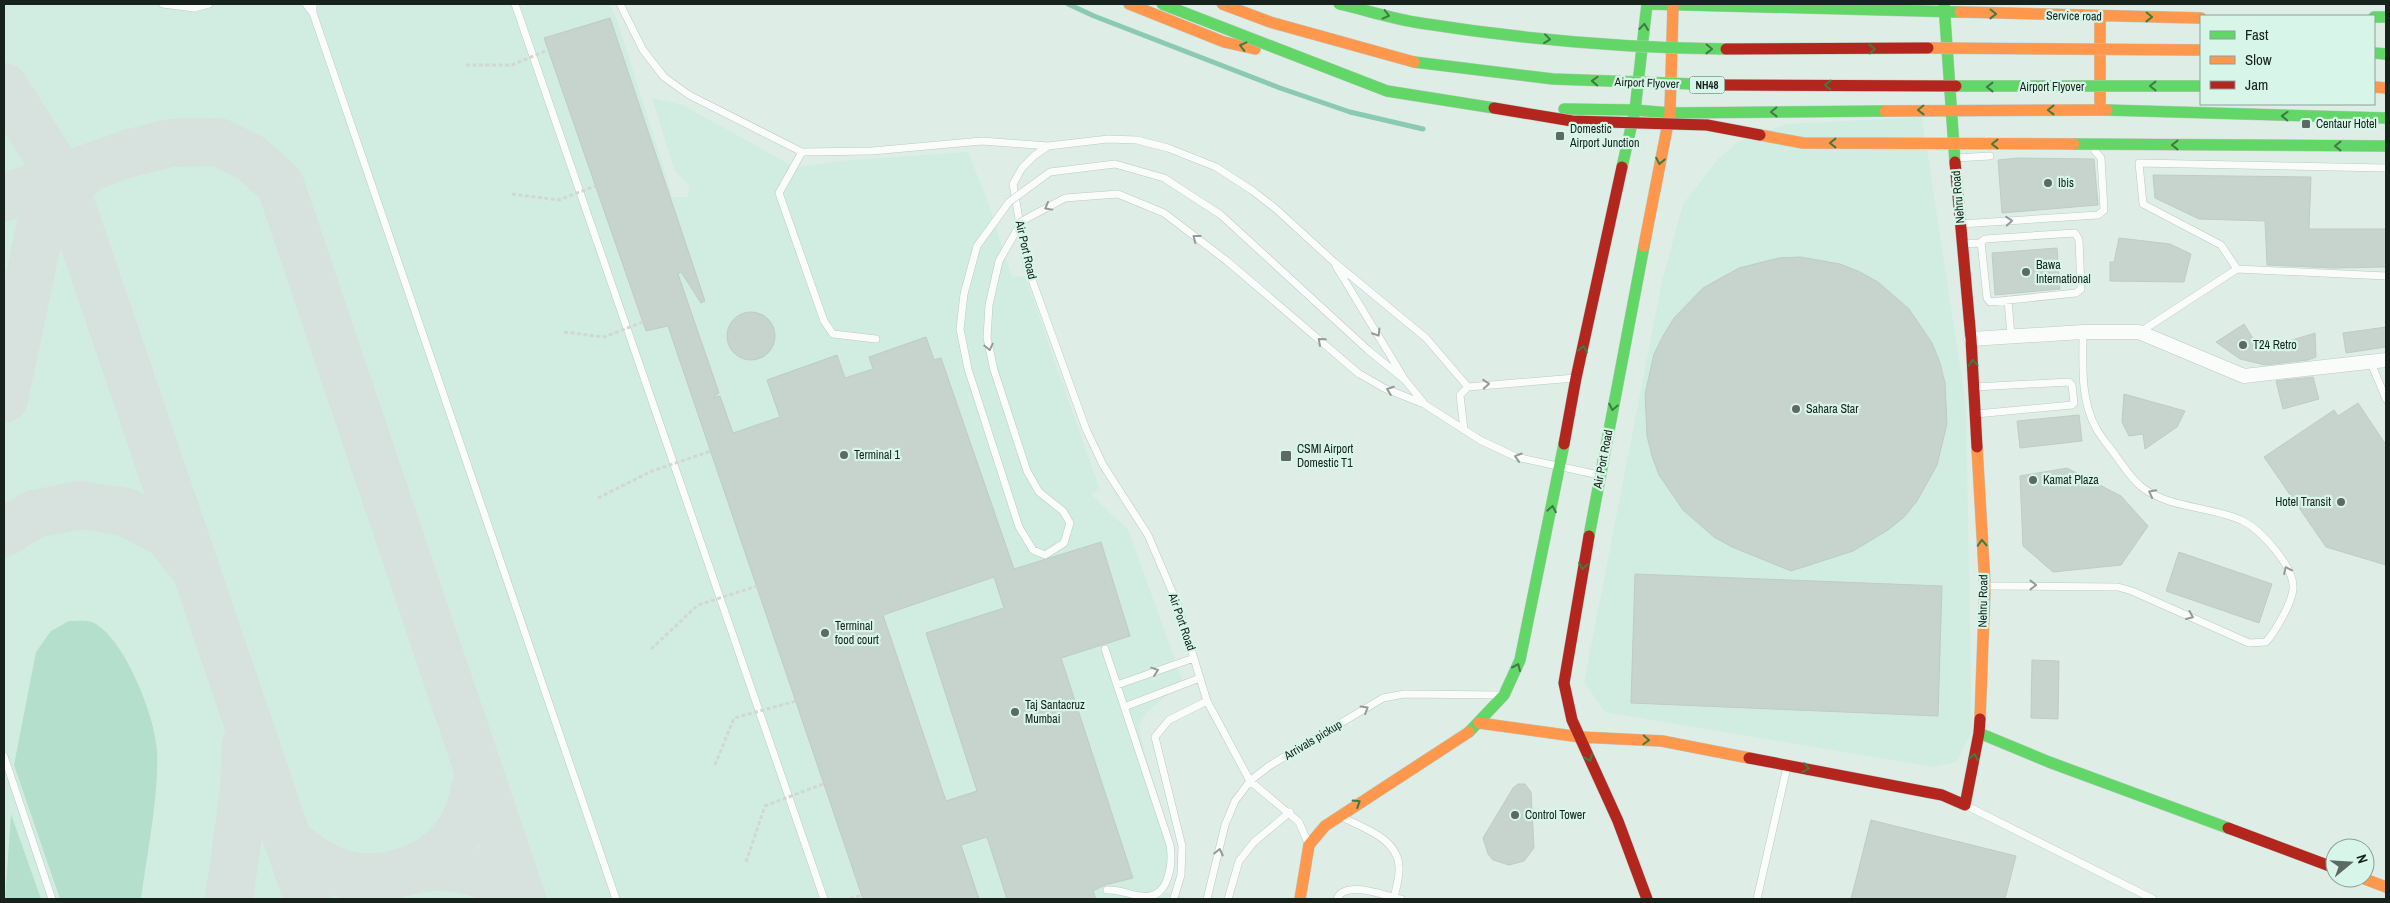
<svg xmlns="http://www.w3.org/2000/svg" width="2390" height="903" font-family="'Archivo Narrow',sans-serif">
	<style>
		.built { fill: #d1ede1 }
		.green { fill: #b5dfcd }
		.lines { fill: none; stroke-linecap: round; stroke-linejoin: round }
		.stream { stroke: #8bcab2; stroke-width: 5 }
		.taxiway { stroke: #d7e1dd; stroke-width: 48 }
		.building { fill: #c7d4ce; stroke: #bfcbc6; fill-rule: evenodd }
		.lane-casing { stroke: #bcc9c3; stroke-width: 8 }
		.street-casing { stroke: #bcc9c3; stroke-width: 15 }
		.fast-casing { stroke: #bcc9c3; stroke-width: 12 }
		.slow-casing { stroke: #bcc9c3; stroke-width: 12 }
		.jam-casing { stroke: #bcc9c3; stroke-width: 12 }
		.path { stroke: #d2d7d5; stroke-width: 3; stroke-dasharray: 4 2.5; stroke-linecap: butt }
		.lane { stroke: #fafcfb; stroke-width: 7 }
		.street { stroke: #fafcfb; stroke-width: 14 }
		.fast { stroke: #63d668; stroke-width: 11 }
		.slow { stroke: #ff974d; stroke-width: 11 }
		.jam { stroke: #b3261e; stroke-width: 11 }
		.lane-bridge-casing { stroke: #bcc9c3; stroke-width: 8; stroke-linecap: butt }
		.fast-bridge-casing { stroke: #c0c8c5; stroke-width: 12; stroke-linecap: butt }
		.slow-bridge-casing { stroke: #c0c8c5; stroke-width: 12; stroke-linecap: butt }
		.jam-bridge-casing { stroke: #c0c8c5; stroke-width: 12; stroke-linecap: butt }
		.path-bridge { stroke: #d2d7d5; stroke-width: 3; stroke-dasharray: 4 2.5; stroke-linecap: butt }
		.lane-bridge { stroke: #fafcfb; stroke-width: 7 }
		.fast-bridge { stroke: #63d668; stroke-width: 11 }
		.slow-bridge { stroke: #ff974d; stroke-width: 11 }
		.jam-bridge { stroke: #b3261e; stroke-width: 11 }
		.oneway { stroke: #3d7c42 }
		.oneway2 { stroke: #949a97 }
		.poi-dot { fill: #5d6964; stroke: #d7f5e8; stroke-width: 2 }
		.labels { text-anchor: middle; stroke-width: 4.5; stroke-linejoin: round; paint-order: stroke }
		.shield { fill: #d7f5e8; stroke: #51615a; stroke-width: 1 }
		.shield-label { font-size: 11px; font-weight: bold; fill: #17221d }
		.street-label { font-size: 12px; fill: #17221d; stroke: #d7f5e8 }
		.poi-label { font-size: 12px; fill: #17221d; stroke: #d7f5e8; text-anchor: start }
	</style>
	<rect width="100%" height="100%" fill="#deeee7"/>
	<path class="built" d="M4,4H610L618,23L673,197H688L689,185L675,172L652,98L683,105L794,167L851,160L968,152L988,202L1012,277L1025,276L1100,490L1091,494L1114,517L1128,529L1183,682L1146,713L1139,726L1143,747L1175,850L1161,891L1190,899H4Z
		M1922,117L1966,406L1972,731L1956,762L1933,767L1605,712L1584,682L1662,281L1683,204L1718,159L1738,142L1787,124Z"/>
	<path class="green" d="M69,621C76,621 86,620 92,622C124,636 156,718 157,751C159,796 147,854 141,899H60L14,765L36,652L51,631Z
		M11,814L41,899H5Z"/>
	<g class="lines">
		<path class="stream" d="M1068,4L1094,16L1280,88L1350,112L1423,129"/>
		<path class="taxiway" d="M4,87L62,178L308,899
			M4,198L130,153L171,143L219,142L251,158L280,184L522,899
			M4,399L41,224C52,203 64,189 82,174
			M4,533L34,514L80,505L126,512L167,534L191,564
			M289,842C302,852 315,862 330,869C379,890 441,869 465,821C472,807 475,790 479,774
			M405,872C445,859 482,873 518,888
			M229,899L244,791L246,744"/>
	</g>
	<path class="building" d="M610,18L705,301L701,303L681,272L678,274L719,393L713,398L720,396L733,433L780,417L767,380L837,355L845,378L873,369L869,357L926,337L934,360L941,358L1014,569L1101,542L1130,636L1061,658L1133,878L1105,885L1093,891L1096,899H1007L987,837L961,845L979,899H863L668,326L646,331L544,38ZM994,577L1004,608L926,633L977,791L946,801L883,615Z
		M2018,158L2094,159L2098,205L2002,213L1998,160Z
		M2153,175L2311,177L2309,229H2386V267L2333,268L2267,265L2265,221L2199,219L2155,198Z
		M2119,238L2170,244L2191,254L2184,282L2110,281V262H2114Z
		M2057,248L2060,289L1995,295L1992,253Z
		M1800,257L1840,264L1860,272L1878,282L1909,309L1932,343L1940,363L1945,383L1947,424L1937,465L1917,501L1904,517L1888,530L1853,551L1791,571L1732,547L1714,537L1683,510L1659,475L1652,456L1647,436L1645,394L1654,354L1663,336L1674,318L1703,288L1739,268L1779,258Z
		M727 336a24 24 0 1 1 48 0a24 24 0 1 1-48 0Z
		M2244,324L2254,340L2270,347L2315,333L2316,357L2308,360L2265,365L2240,359L2216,342Z
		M2386,327V347L2346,353L2343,333Z
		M2313,377L2319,399L2283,409L2276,381Z
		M2124,394L2185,411L2177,427L2145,449L2143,434L2129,436L2122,422Z
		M2358,403L2386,445V565L2326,547L2264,457L2334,410L2338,416Z
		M2079,415L2082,441L2020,448L2017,421Z
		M2067,468L2121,496L2148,526L2121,565L2053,572L2023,546L2020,476Z
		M2179,552L2272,584L2259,623L2166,591Z
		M1635,574L1942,586L1938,716L1631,703Z
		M2032,660L2059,661L2058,719L2031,718Z
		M1518,784H1525L1531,792L1534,848L1524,861L1509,865L1493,860L1488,854L1483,838L1513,788Z
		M1871,820L2016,856L2005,899H1851Z"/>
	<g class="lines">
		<defs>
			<path id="lane" d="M163,4L194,8L209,4
				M306,4L313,13
				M313,4V13L616,899
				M515,4L824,899
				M620,4L643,50L664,77L689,95L802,152L872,151L982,141L1048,146
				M802,152L779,193L824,321L833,334L876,339
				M1956,158L1990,156
				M1961,224L2098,215L2104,210L2101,158L2095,151
				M1963,244L1980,243L1985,239L2075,233L2079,240L2081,289L2076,293L1990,302L1987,298L1981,242
				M1336,266L1405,380
				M2237,269L2221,245L2143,204L2139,163L2386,168
				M2008,300L2011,336
				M2140,332L2237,269L2386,276
				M1368,350L1405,380L1423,402
				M2371,363L2386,399
				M1358,373L1384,388L1424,404L1480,440L1516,457L1599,475
				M1975,387L2069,382L2072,385L2074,403L2072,405L1976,414
				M1464,430L1460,395L1468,387L1575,378
				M1985,586L2118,587L2132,591L2249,643L2266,642C2275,632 2292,603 2293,589C2295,567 2261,530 2243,521C2212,506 2171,509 2143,488C2132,480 2124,467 2116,456C2110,447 2101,438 2096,428C2080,399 2083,364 2083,332
				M1105,649L1170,845C1173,864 1169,901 1141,896C1129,895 1120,889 1107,890
				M1117,685L1194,658
				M1124,707L1200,678
				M4,756L52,899
				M1965,805L2153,899
				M1342,817C1363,828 1397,838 1399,866C1400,876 1396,888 1394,898
				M1308,843L1299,822L1250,781L1207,701L1177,603L1148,535L1103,465L1086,429L1027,266L1013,184L1022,168L1035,155L1048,146L1108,139L1137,140L1168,148L1216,167L1253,191L1276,209L1334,262L1426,338L1468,387
				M1174,898L1181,875L1182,846L1155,737L1169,720L1207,701
				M1207,899L1225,825L1235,801L1250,781L1269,766L1383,698L1404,694L1501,695
				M1228,899L1239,861L1254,842L1290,812
				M1337,899C1345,879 1385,896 1401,899
				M1757,899L1787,767"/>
			<path id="street" d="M1971,339L2083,332H2139L2244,376L2386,360"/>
			<path id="fast" d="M1648,4L1960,12
				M1944,4L1955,162
				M2374,17H2386
				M2374,53L2386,54
				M1564,109L1635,110L1670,113L1885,111
				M2107,110L2386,118
				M1622,167L1635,110L1647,4
				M1589,536L1644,246
				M1469,732L1504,695L1520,660L1564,444
				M1979,733L2049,762L2228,828"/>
			<path id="slow" d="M1129,4L1224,42L1255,49
				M1960,12L2201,18
				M2100,16V102
				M2374,87L2386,88
				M1885,111L2107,110
				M1644,246L1670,113L1673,6
				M1977,447L1985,586L1980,719
				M1479,723L1580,737L1662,741L1749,758
				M2362,878L2386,887
				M1300,899L1309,845L1325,826L1469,732"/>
			<path id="jam" d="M1955,162L1971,339L1977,447
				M1564,444L1576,378L1622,167
				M1589,536L1564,683L1572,720L1618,821L1647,899
				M1749,758L1942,795L1965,805L1979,733L1980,719
				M2228,828L2335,868"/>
		</defs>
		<use href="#lane" class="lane-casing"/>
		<use href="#street" class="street-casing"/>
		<use href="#fast" class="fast-casing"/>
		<use href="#slow" class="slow-casing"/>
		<use href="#jam" class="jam-casing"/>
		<path class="path" d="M850,899L862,895"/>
		<use href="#lane" class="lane"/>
		<use href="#street" class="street"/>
		<use href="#fast" class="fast"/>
		<use href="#slow" class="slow"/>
		<use href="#jam" class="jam"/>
		<defs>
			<path id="lane-bridge" d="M1358,373L1227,261L1164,213L1118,194L1065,198L1022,221L999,261L989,305L987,338L994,370L1027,471L1039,492L1063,511L1070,523L1064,543L1045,555L1033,550L1019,527L968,369L960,329L964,294L977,246L1009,202L1050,172L1115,164L1164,178L1221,215L1368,350"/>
			<path id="fast-bridge" d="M1162,4L1387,91L1494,108
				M1339,4C1366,10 1393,19 1420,23C1521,39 1625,48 1726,49
				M1414,62L1553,79L1723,85
				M1956,86H2201
				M2074,144L2386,146"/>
			<path id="slow-bridge" d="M1222,4L1270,22L1414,62
				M1928,48L2201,50
				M1760,135L1803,143L2074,144"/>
			<path id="jam-bridge" d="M1726,49L1928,48
				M1723,85L1956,86
				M1494,108L1572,121L1707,125L1760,135"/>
		</defs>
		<use href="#lane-bridge" class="lane-bridge-casing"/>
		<use href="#fast-bridge" class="fast-bridge-casing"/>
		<use href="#slow-bridge" class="slow-bridge-casing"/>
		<use href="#jam-bridge" class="jam-bridge-casing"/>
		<path class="path-bridge" d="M466,65H512L548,50
			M512,194L559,200L595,186
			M564,332L604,337L643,322
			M598,498L652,471L711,451
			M651,649L698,605L757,586
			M715,765L734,718L796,701
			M746,862L765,806L823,784"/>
		<use href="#lane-bridge" class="lane-bridge"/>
		<use href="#fast-bridge" class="fast-bridge"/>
		<use href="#slow-bridge" class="slow-bridge"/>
		<use href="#jam-bridge" class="jam-bridge"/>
	</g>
	<defs><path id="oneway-chevron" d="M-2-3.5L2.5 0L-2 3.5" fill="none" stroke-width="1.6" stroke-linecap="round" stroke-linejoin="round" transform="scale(1.25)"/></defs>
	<g class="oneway">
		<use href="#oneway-chevron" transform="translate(1993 14) rotate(1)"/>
		<use href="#oneway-chevron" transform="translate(1386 15) rotate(14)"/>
		<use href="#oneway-chevron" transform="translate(2149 17) rotate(1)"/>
		<use href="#oneway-chevron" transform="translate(1644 27) rotate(-84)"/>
		<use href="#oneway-chevron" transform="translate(1547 39) rotate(7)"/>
		<use href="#oneway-chevron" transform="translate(1243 46) rotate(-166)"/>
		<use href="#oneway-chevron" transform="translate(1709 49) rotate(1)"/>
		<use href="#oneway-chevron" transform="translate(1872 49) rotate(-1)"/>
		<use href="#oneway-chevron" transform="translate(1595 81) rotate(-178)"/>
		<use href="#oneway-chevron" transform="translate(1828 85) rotate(-179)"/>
		<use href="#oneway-chevron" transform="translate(2153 86) rotate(180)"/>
		<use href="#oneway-chevron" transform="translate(1990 87) rotate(180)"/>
		<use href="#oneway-chevron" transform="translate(1921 110) rotate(179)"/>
		<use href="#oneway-chevron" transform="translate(2051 110) rotate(-180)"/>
		<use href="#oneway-chevron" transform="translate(1774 112) rotate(179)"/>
		<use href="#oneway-chevron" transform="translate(2285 116) rotate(-178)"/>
		<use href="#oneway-chevron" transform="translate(1833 143) rotate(-180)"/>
		<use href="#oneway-chevron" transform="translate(1995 144) rotate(-180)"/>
		<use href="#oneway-chevron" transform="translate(2175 145) rotate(-180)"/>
		<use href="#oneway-chevron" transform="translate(2338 146) rotate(-180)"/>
		<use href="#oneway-chevron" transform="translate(1660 161) rotate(101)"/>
		<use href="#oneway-chevron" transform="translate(1583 349) rotate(-78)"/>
		<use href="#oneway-chevron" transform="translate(1973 363) rotate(-94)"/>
		<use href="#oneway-chevron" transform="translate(1613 407) rotate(101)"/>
		<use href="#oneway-chevron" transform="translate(1552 509) rotate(-80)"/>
		<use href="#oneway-chevron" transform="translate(1982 543) rotate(-93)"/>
		<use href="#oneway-chevron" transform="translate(1583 566) rotate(100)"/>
		<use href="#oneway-chevron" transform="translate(1517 667) rotate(-66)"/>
		<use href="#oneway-chevron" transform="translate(1646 740) rotate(3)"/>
		<use href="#oneway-chevron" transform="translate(1974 757) rotate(-79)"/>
		<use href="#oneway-chevron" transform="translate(1589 758) rotate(66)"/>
		<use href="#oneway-chevron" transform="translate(1806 768) rotate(11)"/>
		<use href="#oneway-chevron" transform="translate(1357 803) rotate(-32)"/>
	</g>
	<g class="oneway2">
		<use href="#oneway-chevron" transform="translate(1048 207) rotate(151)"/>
		<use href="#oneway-chevron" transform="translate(2009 221) rotate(-4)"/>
		<use href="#oneway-chevron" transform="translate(1196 238) rotate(-143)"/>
		<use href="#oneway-chevron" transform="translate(1377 333) rotate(58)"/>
		<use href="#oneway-chevron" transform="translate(1321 341) rotate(-139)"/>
		<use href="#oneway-chevron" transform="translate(989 347) rotate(77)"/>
		<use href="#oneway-chevron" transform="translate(1486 384) rotate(-4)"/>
		<use href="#oneway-chevron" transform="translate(1390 390) rotate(-160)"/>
		<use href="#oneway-chevron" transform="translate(1518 457) rotate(-163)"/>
		<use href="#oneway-chevron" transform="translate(2152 493) rotate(-152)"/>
		<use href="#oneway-chevron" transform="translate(2287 570) rotate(-115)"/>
		<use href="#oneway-chevron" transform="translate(2033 585)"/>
		<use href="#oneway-chevron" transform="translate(2190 616) rotate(24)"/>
		<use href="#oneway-chevron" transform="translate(1155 671) rotate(-19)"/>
		<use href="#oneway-chevron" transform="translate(1365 709) rotate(-31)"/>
		<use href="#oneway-chevron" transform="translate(1219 852) rotate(-77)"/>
	</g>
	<g class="poi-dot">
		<rect x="2301" y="119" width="10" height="10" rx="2.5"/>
		<rect x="1555" y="131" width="10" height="10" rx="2.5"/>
		<circle cx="2048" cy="183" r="5"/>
		<circle cx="2026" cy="272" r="5"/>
		<circle cx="2243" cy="345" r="5"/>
		<circle cx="1796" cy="409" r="5"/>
		<circle cx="844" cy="455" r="5"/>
		<rect x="1280" y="450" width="12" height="12" rx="2.5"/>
		<circle cx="2033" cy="480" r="5"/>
		<circle cx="2341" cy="502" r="5"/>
		<circle cx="825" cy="633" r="5"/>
		<circle cx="1015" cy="712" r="5"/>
		<circle cx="1515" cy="815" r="5"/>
	</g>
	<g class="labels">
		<rect class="shield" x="1689.5" y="76.5" width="35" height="17" rx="4"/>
		<g class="shield-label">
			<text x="1707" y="89">NH48</text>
		</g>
		<g class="street-label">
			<text transform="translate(2074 16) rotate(1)" y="4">Service road</text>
			<text transform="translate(1647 83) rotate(2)" y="4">Airport Flyover</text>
			<text x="2052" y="91">Airport Flyover</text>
			<text transform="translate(1958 197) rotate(-95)" y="4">Nehru Road</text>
			<text transform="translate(1026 250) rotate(77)" y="4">Air Port Road</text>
			<text transform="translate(1603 459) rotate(-79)" y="4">Air Port Road</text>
			<text transform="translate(1983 601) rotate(-89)" y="4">Nehru Road</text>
			<text transform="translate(1182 622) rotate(71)" y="4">Air Port Road</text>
			<text transform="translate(1313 740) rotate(-31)" y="4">Arrivals pickup</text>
		</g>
		<g class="poi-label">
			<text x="2316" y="128">Centaur Hotel</text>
			<text x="1570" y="133">Domestic<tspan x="1570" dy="14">Airport Junction</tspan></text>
			<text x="2058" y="187">Ibis</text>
			<text x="2036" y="269">Bawa<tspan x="2036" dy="14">International</tspan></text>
			<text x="2253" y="349">T24 Retro</text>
			<text x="1806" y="413">Sahara Star</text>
			<text x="1297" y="453">CSMI Airport<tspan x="1297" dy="14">Domestic T1</tspan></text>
			<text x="854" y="459">Terminal 1</text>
			<text x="2043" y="484">Kamat Plaza</text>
			<text x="2331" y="506" text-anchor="end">Hotel Transit</text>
			<text x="835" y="630">Terminal<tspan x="835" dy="14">food court</tspan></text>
			<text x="1025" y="709">Taj Santacruz<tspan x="1025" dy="14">Mumbai</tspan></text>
			<text x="1525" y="819">Control Tower</text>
		</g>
	</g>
	<rect width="2390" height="903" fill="none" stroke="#17221d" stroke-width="10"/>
	<rect x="2200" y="15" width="175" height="90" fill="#d7f5e8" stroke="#8aa197"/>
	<rect x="2210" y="31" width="25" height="8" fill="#63d668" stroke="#8aa197"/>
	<text x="2245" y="40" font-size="15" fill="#17221d">Fast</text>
	<rect x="2210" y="56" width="25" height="8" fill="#ff974d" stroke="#8aa197"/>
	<text x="2245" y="65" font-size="15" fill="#17221d">Slow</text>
	<rect x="2210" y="81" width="25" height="8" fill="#b3261e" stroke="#8aa197"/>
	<text x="2245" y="90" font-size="15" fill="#17221d">Jam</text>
	<g transform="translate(2350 863) rotate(72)"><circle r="24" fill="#d7f5e8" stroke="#8aa197"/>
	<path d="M0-4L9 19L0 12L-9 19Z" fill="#5d6964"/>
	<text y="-8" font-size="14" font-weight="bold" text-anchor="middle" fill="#17221d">N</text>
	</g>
</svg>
